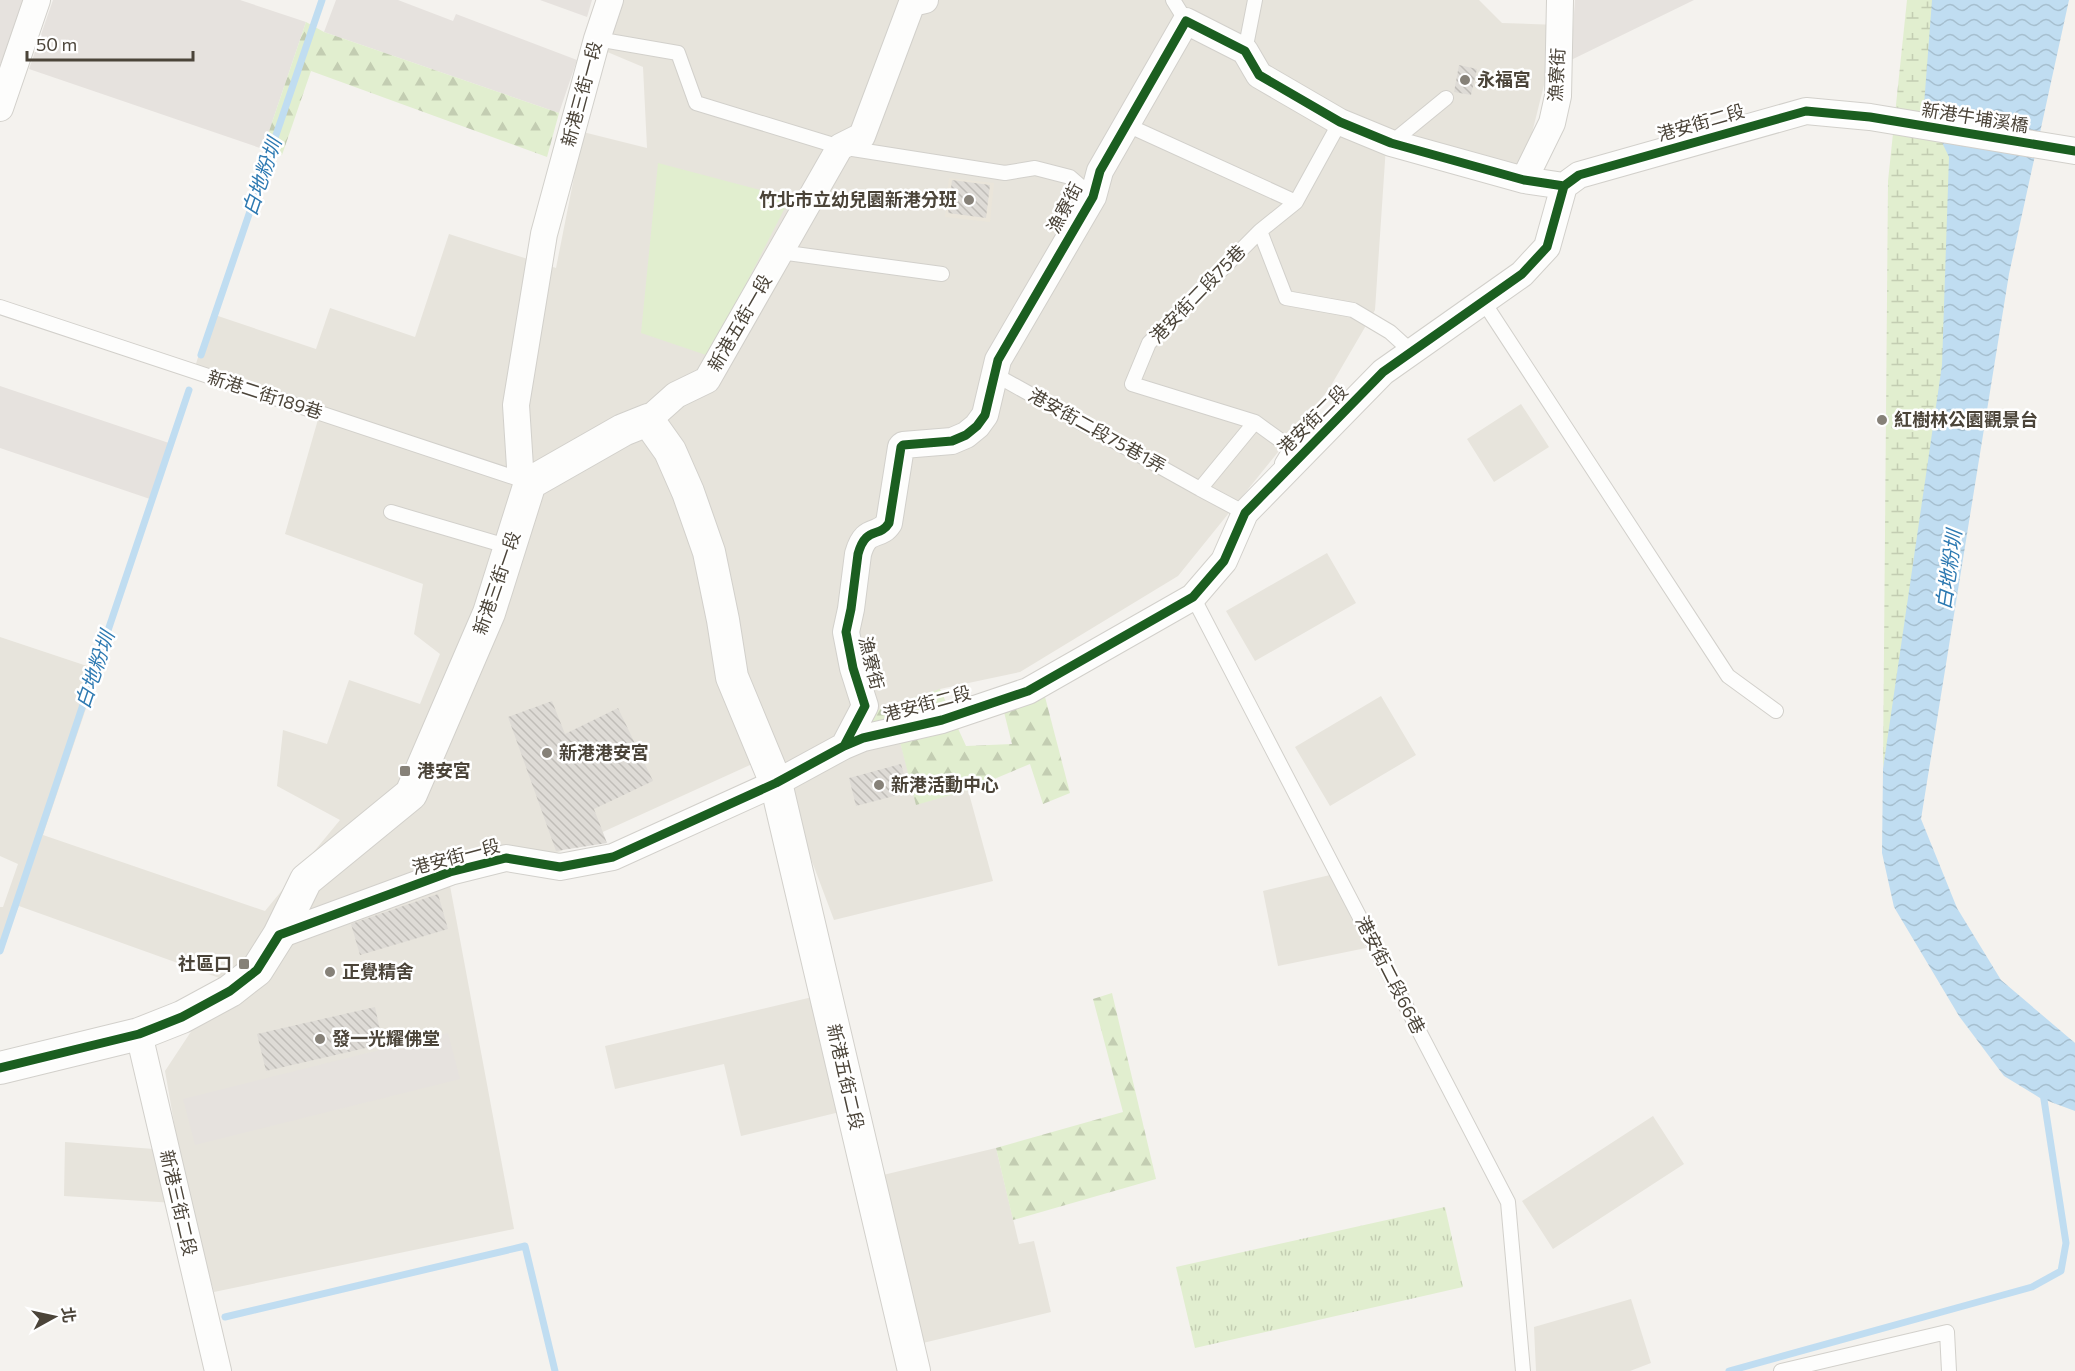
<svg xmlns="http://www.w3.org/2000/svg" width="2075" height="1371" font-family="Commissioner,'Noto Sans TC',sans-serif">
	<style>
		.residential { fill: #e7e4dc }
		.industrial { fill: #e6e2de }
		.education { fill: #eae5da }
		.grass { fill: url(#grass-tufts) }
		.forest { fill: url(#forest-firs) }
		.wetland { fill: url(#wetland-marsh) }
		.green { fill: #e1eecf }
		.water { fill: url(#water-waves) }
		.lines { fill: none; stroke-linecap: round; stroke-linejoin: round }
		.stream { stroke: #c0ddf1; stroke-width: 7 }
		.building { fill: url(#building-back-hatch) }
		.service-casing { stroke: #d2d0cb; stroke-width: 16 }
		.minor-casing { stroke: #d2d0cb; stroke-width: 28 }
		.tertiary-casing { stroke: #d2d0cb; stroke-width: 34 }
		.service { stroke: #fdfdfc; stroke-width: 14 }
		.minor { stroke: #fdfdfc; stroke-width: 26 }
		.tertiary { stroke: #fdfdfc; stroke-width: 32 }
		.cycleway-casing { stroke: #fff; stroke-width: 13 }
		.cycleway { stroke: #1b5e20; stroke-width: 9 }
		.poi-dot { fill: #868178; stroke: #fff; stroke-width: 2 }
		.labels { text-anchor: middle; stroke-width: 5; stroke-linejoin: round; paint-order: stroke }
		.street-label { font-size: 18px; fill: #4b4439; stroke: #fff }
		.poi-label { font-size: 18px; font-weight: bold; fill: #4b4439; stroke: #fff; text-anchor: start }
		.water-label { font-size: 20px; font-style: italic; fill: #2e7ab2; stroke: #fff }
	</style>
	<defs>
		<pattern id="grass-tufts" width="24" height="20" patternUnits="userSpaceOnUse" patternTransform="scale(1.5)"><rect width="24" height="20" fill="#e1eecf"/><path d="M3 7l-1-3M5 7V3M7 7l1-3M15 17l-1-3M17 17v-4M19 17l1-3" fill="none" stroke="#c3cdb2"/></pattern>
		<pattern id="forest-firs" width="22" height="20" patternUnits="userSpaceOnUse" patternTransform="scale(1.5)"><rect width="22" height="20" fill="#e1eecf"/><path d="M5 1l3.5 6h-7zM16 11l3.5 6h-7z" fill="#c3cdb2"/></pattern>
		<pattern id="wetland-marsh" width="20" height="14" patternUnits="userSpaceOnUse" patternTransform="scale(1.5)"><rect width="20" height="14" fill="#e1eecf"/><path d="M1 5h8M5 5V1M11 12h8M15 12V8" fill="none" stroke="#c3cdb2"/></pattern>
		<pattern id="water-waves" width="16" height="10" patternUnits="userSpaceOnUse" patternTransform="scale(1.5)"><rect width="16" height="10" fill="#c0ddf1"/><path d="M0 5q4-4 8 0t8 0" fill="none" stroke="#a6bfcf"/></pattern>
		<pattern id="building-back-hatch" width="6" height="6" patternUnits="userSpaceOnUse" patternTransform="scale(1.5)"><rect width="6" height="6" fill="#dedbd6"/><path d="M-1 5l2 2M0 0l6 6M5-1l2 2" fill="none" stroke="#c0bdb8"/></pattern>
	</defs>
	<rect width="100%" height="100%" fill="#f4f2ee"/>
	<path class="residential" d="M623,0H1479L1502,23L1559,25L1520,181L1386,146L1375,310L1329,389L1178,576L1020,672L940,689L897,730L917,804L968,790L993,881L834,920L772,755L550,856L445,859L514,1229L214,1292L190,1204L64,1196L65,1142L179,1151L165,1071L225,980L19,906L0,949V907H3L18,864L0,856V637L99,670L43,835L265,911L340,820L277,786L283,730L327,744L349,680L420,704L440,654L414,634L423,584L285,534L319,416L193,373L212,314L316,349L330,308L415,337L449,234L556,268L583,132L647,148L643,67L605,51Z
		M1521,404L1549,447L1494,482L1467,439Z
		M1327,553L1356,603L1255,661L1226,611Z
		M1381,696L1416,755L1330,806L1295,747Z
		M1330,875L1366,948L1278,966L1263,891Z
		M825,994L852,1109L741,1136L724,1064L615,1089L605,1046Z
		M1653,1116L1684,1164L1553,1249L1522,1201Z
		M996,1148L1019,1244L1034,1241L1051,1312L923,1343L883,1175Z
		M1631,1299L1651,1363L1630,1371H1536L1534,1327Z"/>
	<path class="industrial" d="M0,0H23L1,64L0,63Z
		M53,0H240L306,22L263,149L29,69Z
		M336,0H398L453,21L456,14L577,60L559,113L324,32Z
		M540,0H592L587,17Z
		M1575,0H1694L1571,60Z
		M0,386L169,443L150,499L0,448Z
		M448,1033L460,1079L195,1145L183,1099Z"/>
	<path class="education" d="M949,178L994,183L990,222L945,217Z"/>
	<path class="grass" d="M1445,1207L1463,1287L1195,1348L1176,1267Z"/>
	<path class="forest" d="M306,22L324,32L559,113L547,157L311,71L282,155L263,149Z
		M940,689L966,746L1012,744L1004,712L1044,693L1070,793L1043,804L1030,764L968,790L916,805L897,730L846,721Z
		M1112,993L1156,1179L1013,1220L996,1148L1123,1112L1093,999Z"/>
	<path class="wetland" d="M1907,0H2014L1883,769L1888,181Z"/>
	<path class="green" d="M658,163L790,198L709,356L641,333Z"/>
	<path class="water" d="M1932,0H2069L2009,274L1921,819L1957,908L2001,980L2075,1043V1111L2040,1098L2004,1076L1959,1016L1894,907L1882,853L1883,769L1942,365L1949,157L1924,105Z"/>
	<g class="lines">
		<path class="stream" d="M201,355L322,0
			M0,951L189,390
			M225,1317L525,1246L555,1371
			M1729,1371L2032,1287L2061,1271L2066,1243L2043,1093"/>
	</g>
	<path class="building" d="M1459,65L1477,69L1471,95L1454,92Z
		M952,180L990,185L986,218L948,213Z
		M552,701L565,734L618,708L653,781L594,809L607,843L556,851L508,717Z
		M901,764L909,792L856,806L849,778Z
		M438,894L448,929L360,955L351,924Z
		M375,1007L383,1044L266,1071L257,1034Z"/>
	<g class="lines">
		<defs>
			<path id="service" d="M1173,0L1186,21
				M597,39L678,53L696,103L840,147L1005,173L1035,168L1070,177L1093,197
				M1245,51L1255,0
				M1340,122L1296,202L1260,231L1286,298L1353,310L1390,332L1412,352
				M1127,125L1296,202
				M1391,143L1446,98
				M1260,231L1149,343L1132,384L1255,422L1291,448L1282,463
				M780,252L942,274
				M1483,301L1728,676L1776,711
				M0,307L528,482
				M994,374L1200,489L1255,422
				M1200,489L1245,513
				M391,512L510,547
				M1193,597L1508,1202L1523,1371
				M1781,1371L1947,1332L1949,1371"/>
			<path id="minor" d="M0,108L37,0
				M1524,180L1552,123L1558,96L1560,0
				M648,420L676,395L707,380L840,147L862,136L912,3L925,0
				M530,483L520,467L516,405L544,234L597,39L610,0
				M844,746L865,706L853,668L846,632L851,609L858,554C866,525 879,539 889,523L901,447L903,445L952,441L966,435L977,426L985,415L998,360L1093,197L1100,171L1186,21L1245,51L1259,75L1340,122L1391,143L1524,180L1564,186
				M279,935L450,872L506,858L560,867L613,857L776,783L844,746L863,738L942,720L1028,691L1193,597L1224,561L1245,513L1383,372L1522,274L1547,247L1564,186L1579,175L1806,111L1870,117L2075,151
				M139,1034L218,1371"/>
			<path id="tertiary" d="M0,1068L139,1034L182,1017L230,991L257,970L279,935L306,880L411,794L489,613L530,483L623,430L648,420L670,451L688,492L709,552L723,620L732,677L776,783L914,1371"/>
		</defs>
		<use href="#service" class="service-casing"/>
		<use href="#minor" class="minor-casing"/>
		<use href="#tertiary" class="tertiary-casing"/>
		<use href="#service" class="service"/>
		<use href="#minor" class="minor"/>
		<use href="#tertiary" class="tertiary"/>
		<defs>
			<path id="cycleway" d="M844,746L865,706L853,668L846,632L851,609L858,554C866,525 879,539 889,523L901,447L903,445L952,441L966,435L977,426L985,415L998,360L1093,197L1100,171L1186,21L1245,51L1259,75L1340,122L1391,143L1524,180L1564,186
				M0,1068L139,1034L182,1017L230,991L257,970L279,935L450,872L506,858L560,867L613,857L776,783L844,746L863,738L942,720L1028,691L1193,597L1224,561L1245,513L1383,372L1522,274L1547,247L1564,186L1579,175L1806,111L1870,117L2075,151"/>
		</defs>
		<use href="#cycleway" class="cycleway-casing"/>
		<use href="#cycleway" class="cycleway"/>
	</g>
	<g class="poi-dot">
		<circle cx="1465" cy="80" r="6"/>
		<circle cx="969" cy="200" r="6"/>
		<circle cx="1882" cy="420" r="6"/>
		<circle cx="547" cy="753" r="6"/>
		<rect x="399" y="765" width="12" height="12" rx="3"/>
		<circle cx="879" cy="785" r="6"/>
		<rect x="238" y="958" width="12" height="12" rx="3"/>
		<circle cx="330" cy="972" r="6"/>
		<circle cx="320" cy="1039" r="6"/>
	</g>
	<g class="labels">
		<g class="street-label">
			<text transform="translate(1557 75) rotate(-87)" y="6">漁寮街</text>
			<text transform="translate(582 94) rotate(-75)" y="6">新港三街一段</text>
			<text transform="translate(1975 118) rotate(9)" y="6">新港牛埔溪橋</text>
			<text transform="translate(1701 123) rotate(-16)" y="6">港安街二段</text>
			<text transform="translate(1065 208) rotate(-62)" y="6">漁寮街</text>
			<text transform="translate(1198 294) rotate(-46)" y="6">港安街二段75巷</text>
			<text transform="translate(740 323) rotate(-60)" y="6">新港五街一段</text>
			<text transform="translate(265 395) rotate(18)" y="6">新港二街189巷</text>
			<text transform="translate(1313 420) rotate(-45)" y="6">港安街二段</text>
			<text transform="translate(1097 431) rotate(29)" y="6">港安街二段75巷1弄</text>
			<text transform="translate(497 583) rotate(-71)" y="6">新港三街一段</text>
			<text transform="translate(871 663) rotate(76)" y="6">漁寮街</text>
			<text transform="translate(927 704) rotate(-15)" y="6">港安街二段</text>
			<text transform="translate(456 857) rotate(-15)" y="6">港安街一段</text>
			<text transform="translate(1390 975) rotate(63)" y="6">港安街二段66巷</text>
			<text transform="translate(845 1077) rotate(77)" y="6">新港五街二段</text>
			<text transform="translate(178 1203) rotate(77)" y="6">新港三街二段</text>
		</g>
		<g class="poi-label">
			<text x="1477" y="86">永福宮</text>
			<text x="957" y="206" text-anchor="end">竹北市立幼兒園新港分班</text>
			<text x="1894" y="426">紅樹林公園觀景台</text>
			<text x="559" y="759">新港港安宮</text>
			<text x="417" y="777">港安宮</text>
			<text x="891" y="791">新港活動中心</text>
			<text x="232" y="970" text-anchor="end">社區口</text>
			<text x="342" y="978">正覺精舍</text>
			<text x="332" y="1045">發一光耀佛堂</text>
		</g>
		<g class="water-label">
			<text transform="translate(262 177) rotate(-71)" y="7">白地粉圳</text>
			<text transform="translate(1949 570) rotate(-82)" y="7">白地粉圳</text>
			<text transform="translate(95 670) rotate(-71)" y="7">白地粉圳</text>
		</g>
	</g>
	<g transform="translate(54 1317) rotate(82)" stroke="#ffffff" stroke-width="4.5" paint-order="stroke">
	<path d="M0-4.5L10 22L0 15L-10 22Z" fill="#4b4439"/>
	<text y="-9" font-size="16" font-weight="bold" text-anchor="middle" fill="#4b4439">北</text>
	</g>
	<path d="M27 51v9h166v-9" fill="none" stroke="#4b4439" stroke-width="3"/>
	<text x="36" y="51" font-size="18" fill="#4b4439" stroke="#ffffff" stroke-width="4.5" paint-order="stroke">50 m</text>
</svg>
